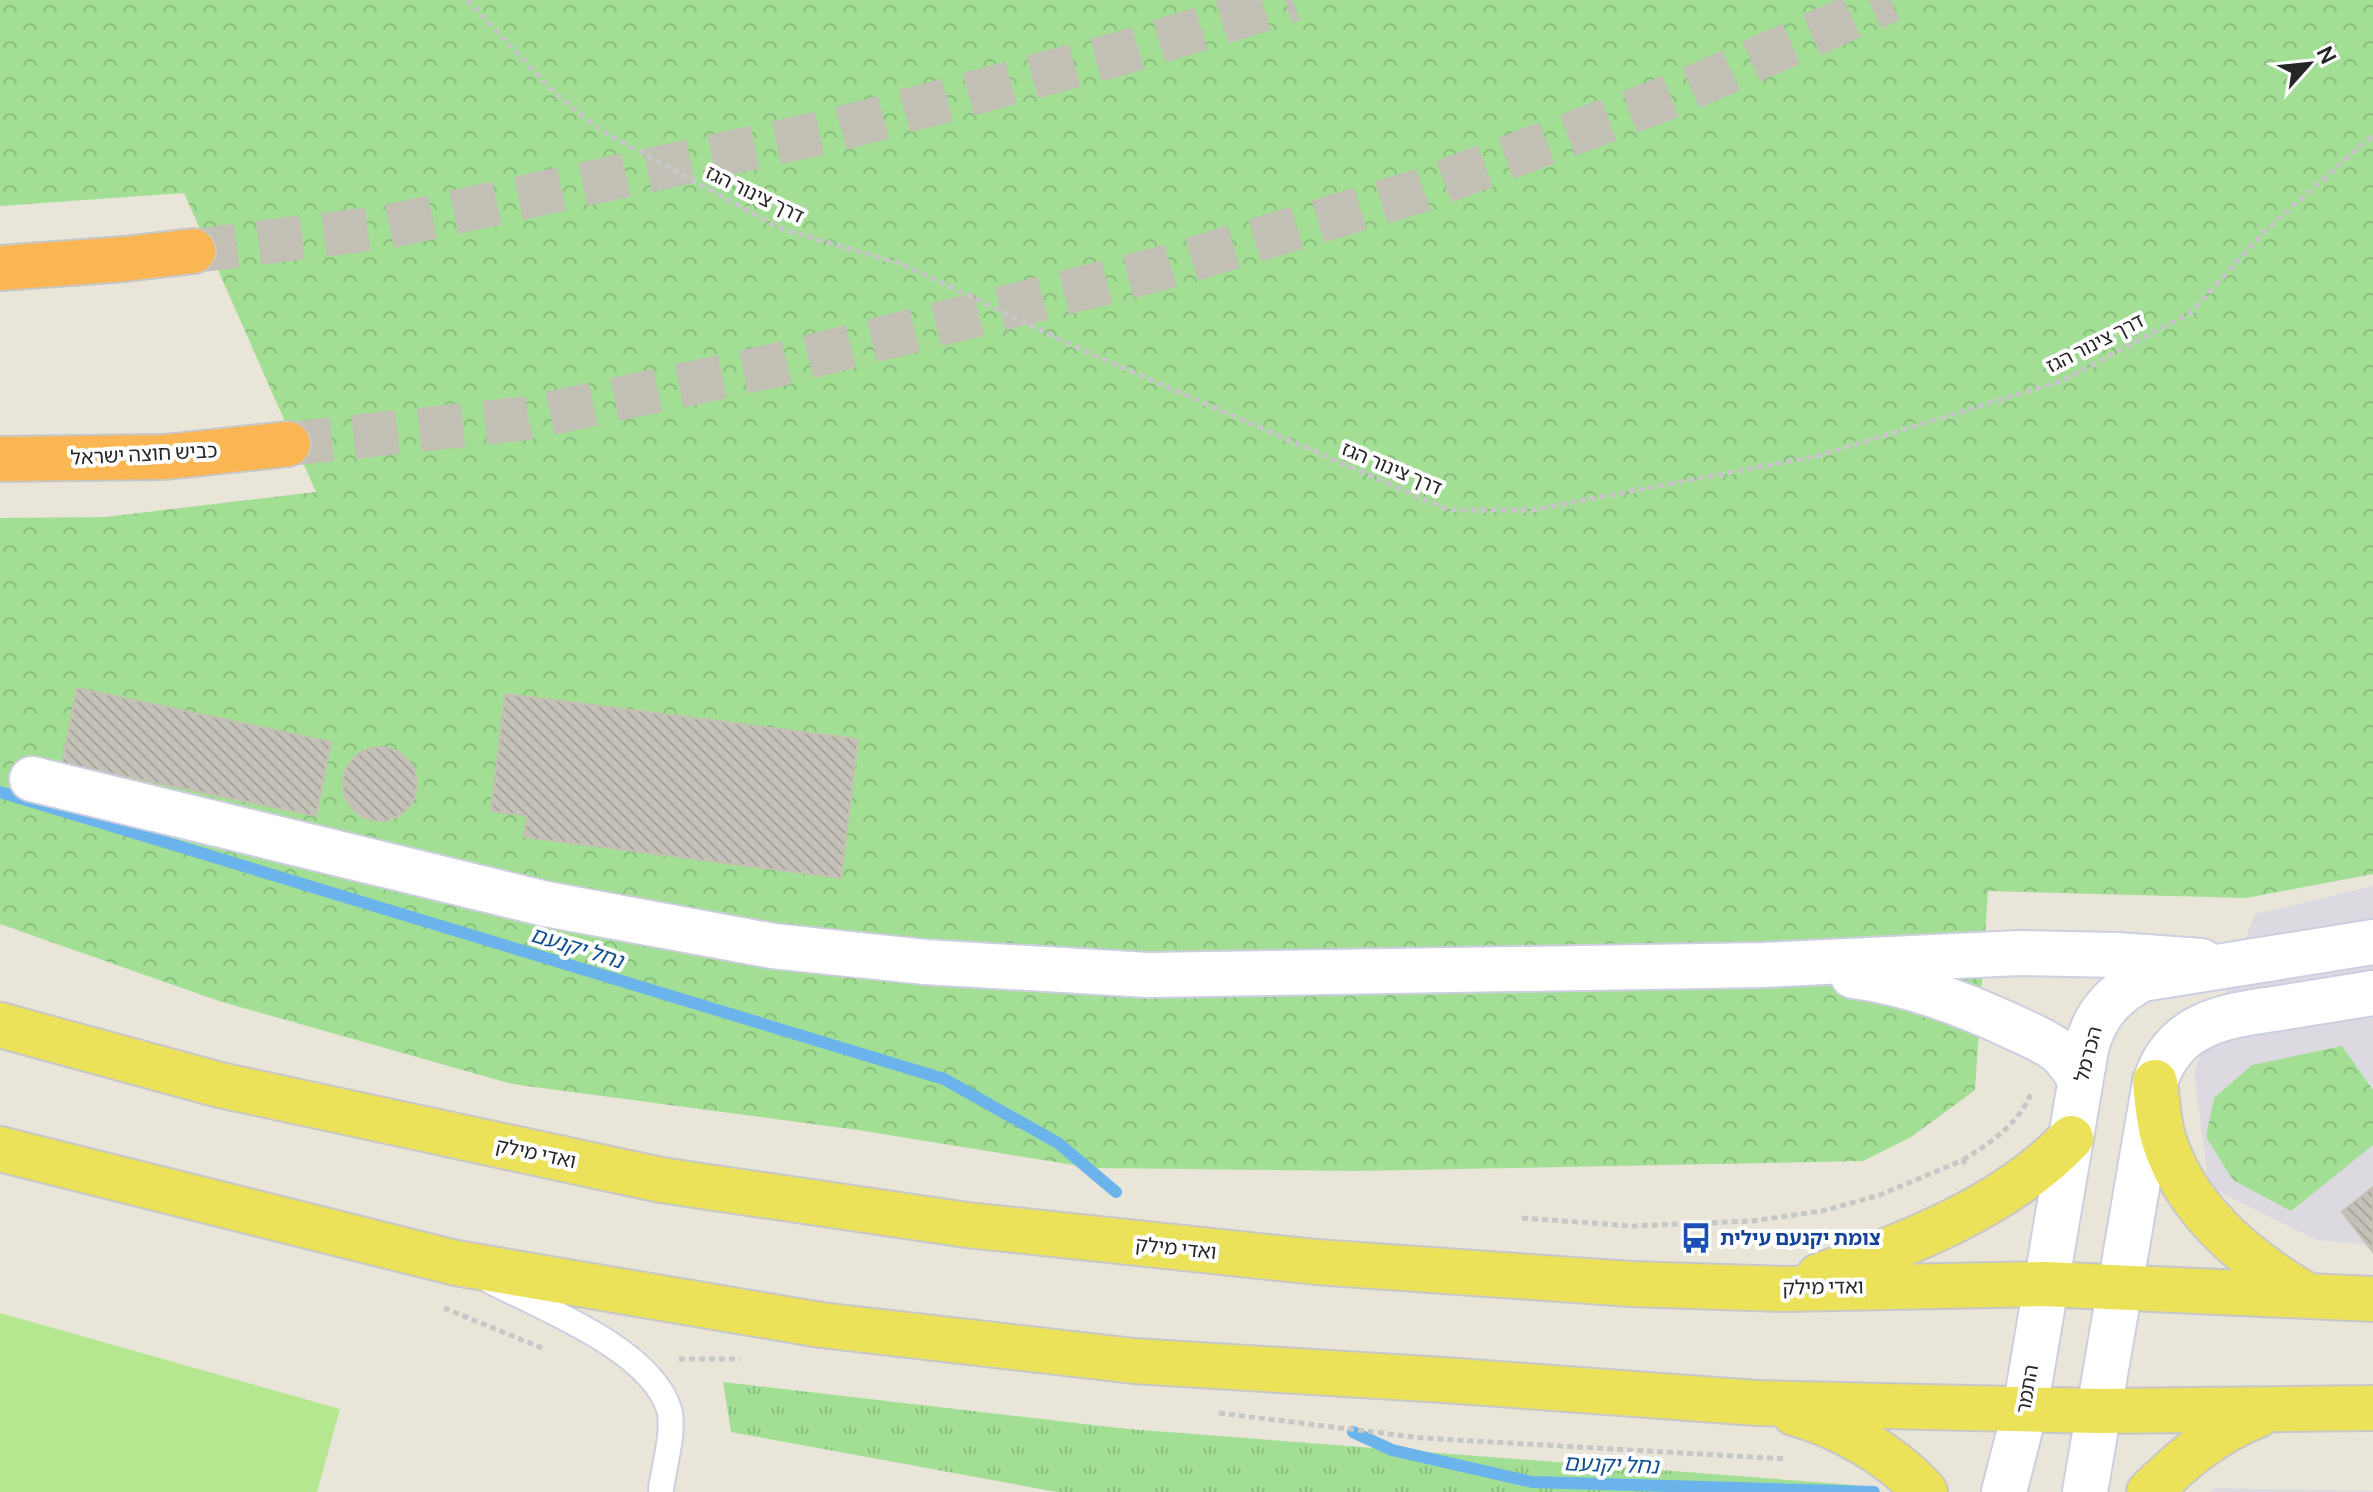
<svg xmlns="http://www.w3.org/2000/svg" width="2373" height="1492" font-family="Manrope,'Noto Sans Hebrew',sans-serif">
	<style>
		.industrial { fill: #dcd9e1 }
		.grass { fill: url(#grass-tufts) }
		.forest { fill: url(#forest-crowns) }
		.pitch { fill: #b4e790 }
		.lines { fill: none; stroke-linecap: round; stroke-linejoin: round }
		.stream { stroke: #6bb4eb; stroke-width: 12 }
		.building { fill: url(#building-back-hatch); stroke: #c4c0b2; stroke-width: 2 }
		.highway-tunnel { stroke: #c2bfb4; stroke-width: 44; stroke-dasharray: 44 22; stroke-linecap: butt }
		.lane-casing { stroke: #cdcee0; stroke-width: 28 }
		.street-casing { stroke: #cdcee0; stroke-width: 48 }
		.secondary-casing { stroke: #cdcee0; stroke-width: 48 }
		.primary-casing { stroke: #c7c7c7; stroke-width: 48 }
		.highway-casing { stroke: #c7c7c7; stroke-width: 48 }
		.path { stroke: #c7c7c7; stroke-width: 5; stroke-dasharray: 6 4; stroke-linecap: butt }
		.lane { stroke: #fff; stroke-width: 24 }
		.street { stroke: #fff; stroke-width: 44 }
		.secondary { stroke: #fff; stroke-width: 44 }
		.primary { stroke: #ece25a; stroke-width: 44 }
		.highway { stroke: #fab652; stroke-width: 44 }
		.labels { text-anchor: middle; stroke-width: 8; stroke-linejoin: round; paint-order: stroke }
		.street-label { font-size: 20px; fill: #262626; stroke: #fff }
		.transit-label { font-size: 20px; font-weight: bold; fill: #164399; stroke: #fff; text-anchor: start }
		.water-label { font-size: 22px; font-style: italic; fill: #105091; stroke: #fff }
	</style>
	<defs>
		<pattern id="grass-tufts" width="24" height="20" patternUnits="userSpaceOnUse" patternTransform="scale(2)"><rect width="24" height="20" fill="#a2df94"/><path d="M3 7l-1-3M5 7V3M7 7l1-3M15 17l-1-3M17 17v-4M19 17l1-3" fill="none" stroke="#8bbf7f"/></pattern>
		<pattern id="forest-crowns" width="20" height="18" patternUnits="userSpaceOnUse" patternTransform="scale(2)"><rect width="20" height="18" fill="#a2df94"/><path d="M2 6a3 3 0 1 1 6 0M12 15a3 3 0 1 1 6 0" fill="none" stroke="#8bbf7f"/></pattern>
		<pattern id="building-back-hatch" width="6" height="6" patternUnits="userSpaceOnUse" patternTransform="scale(2)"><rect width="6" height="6" fill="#c4c1b8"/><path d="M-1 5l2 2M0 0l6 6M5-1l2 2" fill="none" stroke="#a8a69e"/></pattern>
	</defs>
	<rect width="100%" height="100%" fill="#e9e5d8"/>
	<path class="industrial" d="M2373,886V1245L2317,1240L2209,1187L2194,1073L2255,914Z
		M2215,1488L2373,1491V1492H2209Z"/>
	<path class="grass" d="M723,1382L1128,1429L1854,1485L1870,1492H1057L731,1432Z"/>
	<path class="forest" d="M0,0H2373V874L2246,898L1988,891L1975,1090L1911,1137L1863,1161L1356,1171L1092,1168L858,1130L512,1084L219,1001L0,924V518L105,517L316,492L184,193L0,206Z
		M2342,1046L2373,1090V1145L2291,1211L2233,1180L2206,1137L2214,1098L2252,1065Z"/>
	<path class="pitch" d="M0,1313L340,1409L317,1492H0Z"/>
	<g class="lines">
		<path class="stream" d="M0,792L944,1079L1058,1143L1116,1192
			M1353,1432L1392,1450L1532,1482L1874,1492"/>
	</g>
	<path class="building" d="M77,688L331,742L316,816L62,763Z
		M505,694L858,739L841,878L524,837L527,816L491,811Z
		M343 784a37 37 0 1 1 74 0a37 37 0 1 1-74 0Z
		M2373,1187V1252L2342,1212Z"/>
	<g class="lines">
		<path class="highway-tunnel" d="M193,251L386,227L835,130L1122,53L1293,0
			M288,444L528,418L768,367L1163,268L1416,192L1675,95L1891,0"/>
		<defs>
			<path id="lane" d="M490,1281C542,1308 650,1349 669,1409C675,1429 664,1467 661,1489"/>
			<path id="street" d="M32,779L546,904L773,946L925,962L1148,975L1763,965L2019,953L2118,955L2201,961
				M1853,976C1908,983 1962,1003 2013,1027C2028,1034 2043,1040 2057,1050C2067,1058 2073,1068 2080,1079"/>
			<path id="secondary" d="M2004,1492L2025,1410L2086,1049C2094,1016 2112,995 2142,979L2373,942
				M2085,1492L2155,1082C2175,1021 2226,1016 2280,1008C2311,1003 2342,998 2373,993"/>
			<path id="primary" d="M0,1025L220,1085L661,1180L967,1225L1316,1262L1631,1284L1784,1289L2044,1284L2373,1299
				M2155,1082C2157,1100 2158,1119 2163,1137C2184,1208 2246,1260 2308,1296
				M0,1149L456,1263L821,1325L1134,1361L1444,1380L1757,1403L2100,1411L2373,1408
				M1819,1276C1906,1245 2006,1207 2071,1138
				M1794,1413C1841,1426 1892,1455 1925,1492
				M2149,1492C2182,1460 2214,1432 2258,1415"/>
			<path id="highway" d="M0,268L125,259L193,251
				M0,459L165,457L288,444"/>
		</defs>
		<use href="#lane" class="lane-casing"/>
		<use href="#street" class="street-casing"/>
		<use href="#secondary" class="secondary-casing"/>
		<use href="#primary" class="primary-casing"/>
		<use href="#highway" class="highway-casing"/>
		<path class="path" d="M467,0L553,91L600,130L782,229L902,264L1085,351L1449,510H1532L1817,456L2062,381L2190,313L2264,232L2373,135
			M1963,1160C1993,1141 2018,1125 2032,1091
			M1522,1218L1632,1226L1752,1221L1822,1211L1880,1195L1963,1160L1966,1167
			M444,1308L542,1348
			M679,1359H740
			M1219,1413L1422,1438L1787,1459"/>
		<use href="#lane" class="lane"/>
		<use href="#street" class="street"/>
		<use href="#secondary" class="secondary"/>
		<use href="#primary" class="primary"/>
		<use href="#highway" class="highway"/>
	</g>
	<defs>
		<symbol id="bus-bare" viewBox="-9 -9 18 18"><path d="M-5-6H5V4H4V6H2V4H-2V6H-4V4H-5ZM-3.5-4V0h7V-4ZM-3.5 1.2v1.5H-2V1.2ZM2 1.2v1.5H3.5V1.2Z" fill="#1a4fb4" stroke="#fff" stroke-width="2.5" paint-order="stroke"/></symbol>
	</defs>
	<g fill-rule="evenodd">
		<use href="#bus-bare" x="1674" y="1216" width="44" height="44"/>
	</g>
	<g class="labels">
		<g class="street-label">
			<text transform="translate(755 194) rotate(26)" y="7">דרך צינור הגז</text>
			<text transform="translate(2095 343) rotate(-27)" y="7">דרך צינור הגז</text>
			<text transform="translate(144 454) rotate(-3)" y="7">כביש חוצה ישראל</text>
			<text transform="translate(1392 468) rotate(23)" y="7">דרך צינור הגז</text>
			<text transform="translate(2088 1054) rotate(-75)" y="7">הכרמל</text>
			<text transform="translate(536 1153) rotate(12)" y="7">ואדי מילק</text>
			<text transform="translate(1176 1248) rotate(6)" y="7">ואדי מילק</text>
			<text transform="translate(1823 1287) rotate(-1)" y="7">ואדי מילק</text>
			<text transform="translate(2027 1389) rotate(-80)" y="7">התמר</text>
		</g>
		<g class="transit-label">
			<text x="1720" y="1245">צומת יקנעם עילית</text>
		</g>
		<g class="water-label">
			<text transform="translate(577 947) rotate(17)" y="8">נחל יקנעם</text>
			<text transform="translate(1611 1464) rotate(2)" y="8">נחל יקנעם</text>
		</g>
	</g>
	<g transform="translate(2309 64) rotate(63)" stroke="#ffffff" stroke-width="6" paint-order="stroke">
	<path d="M0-6L14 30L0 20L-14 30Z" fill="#262626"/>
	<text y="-12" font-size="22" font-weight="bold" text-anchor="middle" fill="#262626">N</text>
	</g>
</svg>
